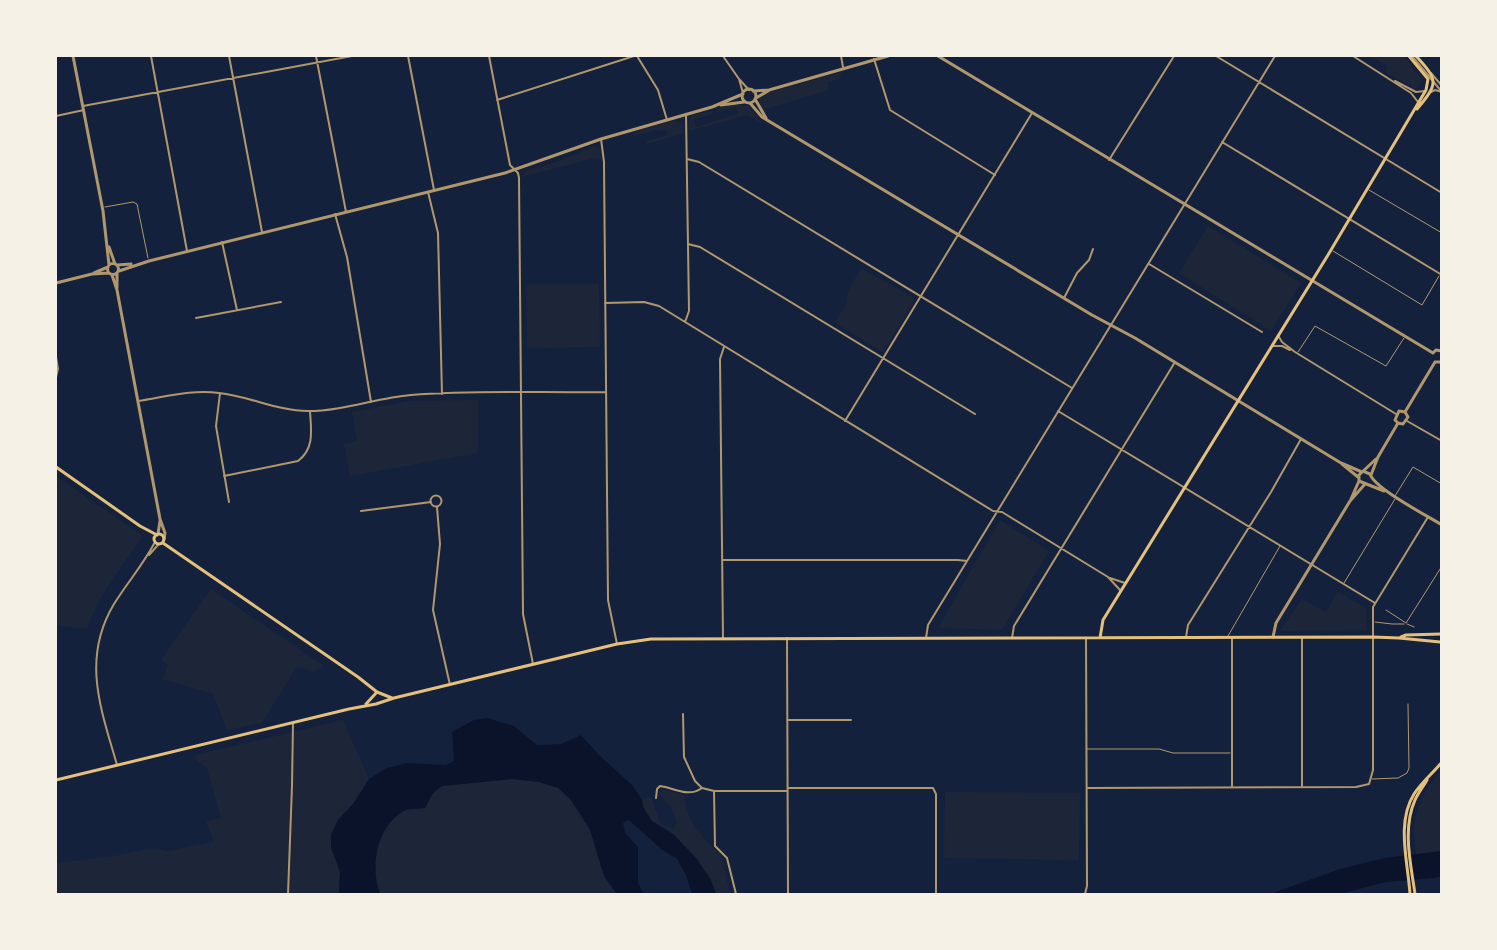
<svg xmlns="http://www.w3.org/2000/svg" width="1497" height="950" font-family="'IBM Plex Sans',sans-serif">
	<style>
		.green { fill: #1d2539 }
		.water { fill: #0b132b }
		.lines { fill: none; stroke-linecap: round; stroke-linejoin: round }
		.service { stroke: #b1986c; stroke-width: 1 }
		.minor { stroke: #b1986c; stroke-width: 2 }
		.tertiary { stroke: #b1986c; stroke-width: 3 }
		.secondary { stroke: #e5c07b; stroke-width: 3 }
	</style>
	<rect width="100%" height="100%" fill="#14213d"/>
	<path class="green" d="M1370,56H1404L1423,81L1416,89L1414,88L1385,72L1388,66Z
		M842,72L839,79L827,82L829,90L762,110L759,101L761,96L770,92Z
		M732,104L749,106L763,125L747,115L689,131V120L692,115L711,111L712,114L694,120L696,127L738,114L736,107L717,113L715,109Z
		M673,121L682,123L683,133L647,144V141L668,135L667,131L655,130L634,136L633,133Z
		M594,146L600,149L601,160L595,158L522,177L525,171L556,162Z
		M1208,226L1301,283L1271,331L1179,273Z
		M861,268L914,298V301L883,353L835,322L847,303L848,291Z
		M526,284H599L600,347L527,348Z
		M479,400L478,453L350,476L344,444L357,441L352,412L409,401Z
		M56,476L143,536C122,566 99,594 87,629L56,625Z
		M1000,520L1049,551L1002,630L938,628Z
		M211,589L324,666L312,673L303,668H296L262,723L227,730L213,694L162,679L168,665L161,660Z
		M1338,592L1366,608L1367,630L1280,631L1302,599L1326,612Z
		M343,720L369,779L353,804L338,820L331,847L340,872L339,894H56L57,863L114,856L142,850L159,849L167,851L214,842L206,821L221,818L207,768L195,759L196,755Z
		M1441,771V853L1416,854C1411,816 1417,800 1441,771Z
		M512,779L539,782L558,788L571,800L590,830L604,876L617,894H380C370,868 376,829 402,812C407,808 418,809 425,808C429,800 432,792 439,788C446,784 498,781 512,779Z
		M662,789L684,795C689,827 697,829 717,852L721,854L730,894H717L697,859L673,834L652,821L643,807L642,800L651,797L661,824L674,828L677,822C673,811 670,801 659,796V791Z
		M945,792L1080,793L1079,860L944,858Z"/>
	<path class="water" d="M487,718L514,726L537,745L561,744L581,735L599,755L633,786L642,800L643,807L652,821L673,834L697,859L711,880L716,894H692L686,875L677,859L661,849L629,820L623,823L625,833L638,847V883L644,894H617L604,876L590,830L571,800L558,788L539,782L512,779L442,786L433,793L425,808C419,809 407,808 402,812C376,828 370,868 380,894H339L340,872L331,847V834L338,820L353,804L369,779L387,768L407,763L446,765L454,761L452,732L474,720Z
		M1441,851V876L1435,878L1386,882L1339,894H1270L1340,869L1385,858Z"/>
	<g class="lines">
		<path class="service" d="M1369,190L1442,233
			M105,207L133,202L137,204L148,258
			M1333,251L1422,305L1439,276
			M1298,352L1315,326L1386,366L1404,338
			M1395,496L1413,467L1442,484
			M1344,583L1395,499
			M1386,610L1406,623L1442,566
			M1375,622L1392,624H1404
			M1407,624L1414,627
			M1228,636L1280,546
			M1087,749H1159L1173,753H1230
			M1372,779L1398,778L1407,773L1409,768L1408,704"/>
		<path class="minor" d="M151,56L187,251
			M229,56L262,232
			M316,56L346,212
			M408,56L434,190
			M489,56L510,165L518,173L519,178L523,614L533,664
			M637,56L658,90L667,120
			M723,56L739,79L749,90
			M841,56L843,67
			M1216,56L1442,193
			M1353,56L1411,93L1418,102
			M1412,56L1442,92
			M874,59L890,110L995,175
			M1431,73L1442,86
			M739,79L743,93
			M1395,81L1416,92L1425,91
			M1431,92L1435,90L1442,92
			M497,100L634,56
			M83,106L352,56
			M56,116L84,110
			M601,139L604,162L608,600L617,644
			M1222,142L1442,275
			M687,159L699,162L1072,388
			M1109,160L1174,56
			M428,192L438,233L442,394
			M335,214L347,257L371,402
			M222,242L237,310
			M688,244L700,247L975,414
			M1149,264L1262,332
			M1064,298L1077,273L1089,260L1093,249
			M605,303L644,302L659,306L993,511L1002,512L1108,577L1120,590
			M196,318L281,302
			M685,322L689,311L686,114
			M1279,337L1282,342L1295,352L1396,414
			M1272,346H1282L1290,350
			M56,357L58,369L56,377
			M220,393L216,426L229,502
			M138,401C165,397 192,389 219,393C249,396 277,411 308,411C343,411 376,398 411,395C476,390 542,393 606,392
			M1058,411L1375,603
			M845,421L1032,113
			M1407,421L1442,441
			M224,476L298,461C315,448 311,430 310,411
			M430.5 501a5.5 5.5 0 1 1 11 0a5.5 5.5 0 1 1-11 0Z
			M437,507L440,544L433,610L450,685
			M361,511L431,502
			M149,555L158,545
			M722,560H958L967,561
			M1110,578L1125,583
			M1186,637L1188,625L1271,492L1301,439
			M1302,637V787
			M723,638L720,359L724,347
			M787,638L788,894
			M926,638L928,625L1275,56
			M1012,638L1014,626L1175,362
			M1232,638V787
			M683,714L684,757L695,781L702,788L714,791H787
			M787,720H851
			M117,765C101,709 81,659 114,604C127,583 143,565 155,542
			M788,788H933L936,794V894
			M1087,788L1356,787L1369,784L1373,770V607L1428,517
			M714,791L715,846L727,858L736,894
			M656,798L657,789L660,786C675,788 688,798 702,788
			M288,894L292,786L293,724
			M1085,894L1087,886L1086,638"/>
		<path class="tertiary" d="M73,56L103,211L109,265
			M938,56C1102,155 1268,254 1433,353
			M742 96a7 7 0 1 1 14 0a7 7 0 1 1-14 0Z
			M753,91L769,90L888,56
			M756,98L768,91
			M755,99L766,118
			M750,103L762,117L1092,315L1135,338L1341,463L1362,472
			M721,105L744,102
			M109,247L115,264
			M107.5 269a5.5 5.5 0 1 1 11 0a5.5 5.5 0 1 1-11 0Z
			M117,265L131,264
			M119,271L149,261L505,173L601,139L712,107L743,94
			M94,273L108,267
			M117,274V288
			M112,275L117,290L160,519L165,533L164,539
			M56,283L92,274L109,273
			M1433,353L1436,350L1442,351
			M1435,362H1442
			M1398,423L1403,424L1408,417L1405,412L1435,362
			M1342,464L1358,477
			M1365,472L1370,474C1375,489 1426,515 1442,525
			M1371,475L1378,457L1398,423L1395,420L1399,411L1405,412
			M1359,481L1384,491
			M1351,499L1359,481V475L1376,459
			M158,534L160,521
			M1273,637L1276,623L1350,501L1365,484"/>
		<path class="secondary" d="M1416,56C1438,80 1439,83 1417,109
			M56,467L140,526L157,535
			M154 539a5 5 0 1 1 10 0a5 5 0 1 1-10 0Z
			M163,543L358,677L377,692L392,698
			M1401,637L1406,635L1441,634
			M1100,638L1103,620L1328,255L1426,90L1428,79L1409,56
			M366,704L377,692
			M56,780L349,709L376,704L394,698L617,644L651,639L1373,637L1399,638L1440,642
			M1410,894C1408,862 1396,823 1414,794C1422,782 1433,773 1442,762
			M1415,894C1411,865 1402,829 1415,800C1418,793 1423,787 1427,780"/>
	</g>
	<rect width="1497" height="950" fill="none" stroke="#f6f1e7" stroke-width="114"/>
</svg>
